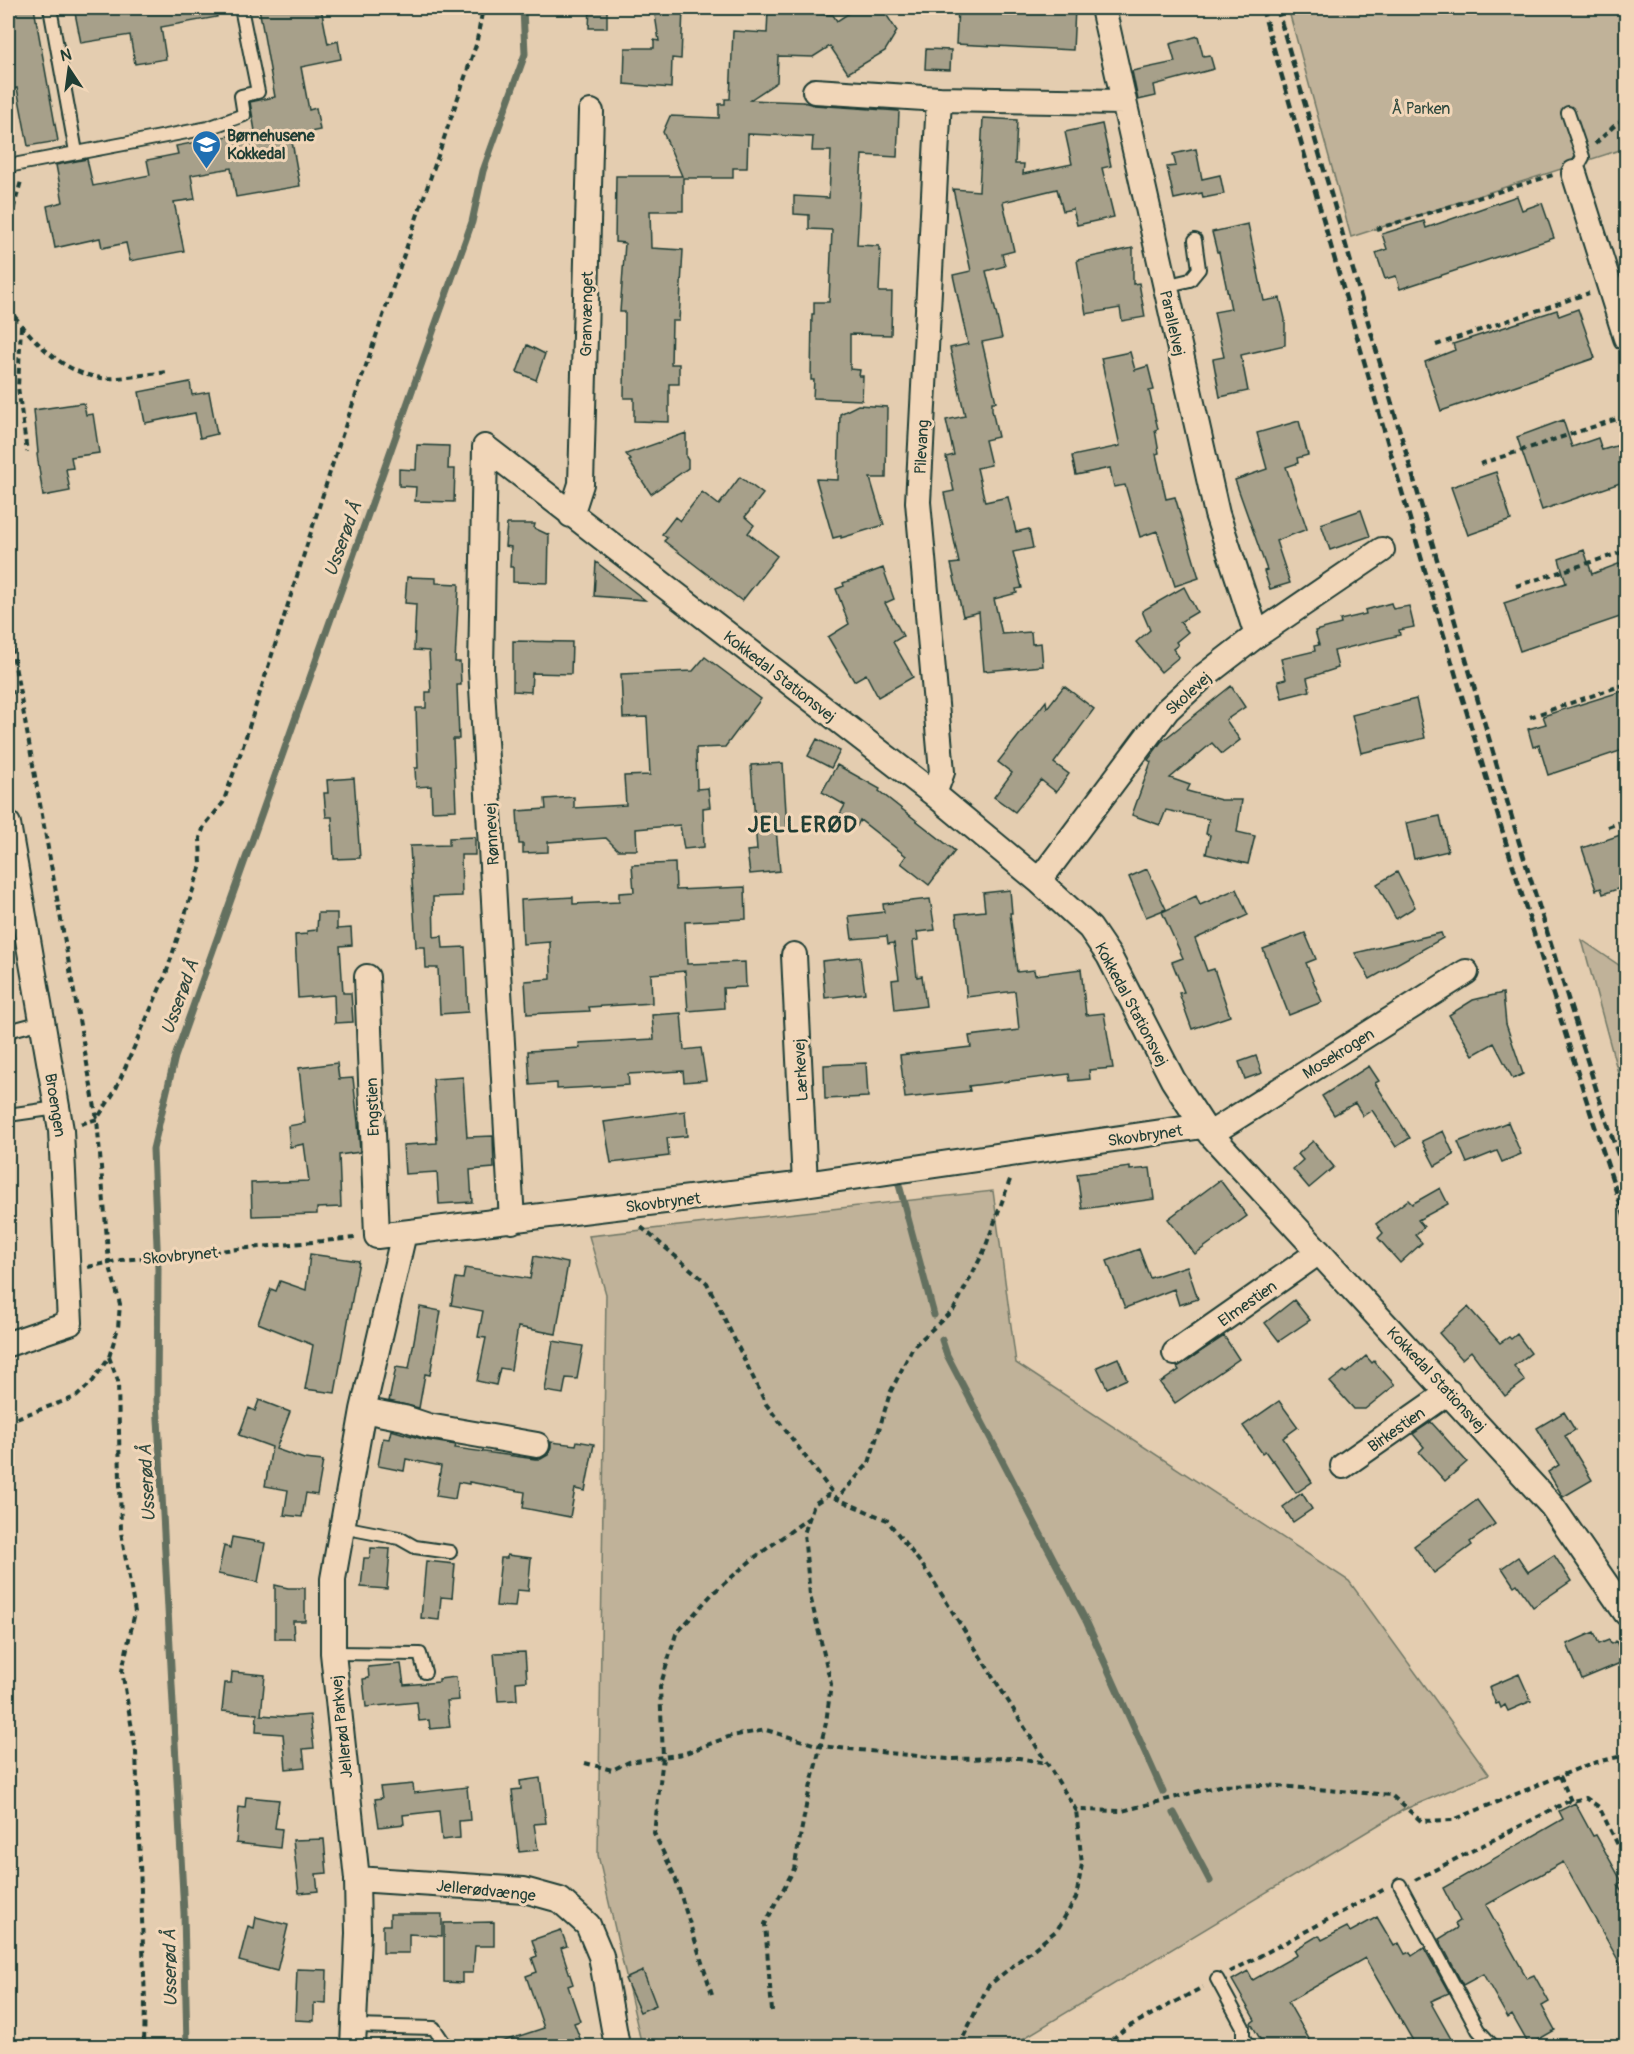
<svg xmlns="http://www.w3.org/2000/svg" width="1634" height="2054" font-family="Pangolin,sans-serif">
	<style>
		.green { fill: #c0b299; stroke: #707866; stroke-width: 1.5 }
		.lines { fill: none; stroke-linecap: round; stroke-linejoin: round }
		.stream { stroke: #636f5f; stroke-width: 7 }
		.building { fill: #a7a08a; stroke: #1f3d34; stroke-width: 1.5 }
		.service-casing { stroke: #1f3d34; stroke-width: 16 }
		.minor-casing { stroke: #1f3d34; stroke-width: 28 }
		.path { stroke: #1f3d34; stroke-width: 4; stroke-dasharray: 6 4.5; stroke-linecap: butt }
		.service { stroke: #f1d6b8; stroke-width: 12 }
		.minor { stroke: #f1d6b8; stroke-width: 24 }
		.rail { stroke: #1f3d34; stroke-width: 4.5; stroke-dasharray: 9 4.5; stroke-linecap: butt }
		.labels { text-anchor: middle; stroke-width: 6; stroke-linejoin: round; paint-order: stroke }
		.park-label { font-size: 16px; fill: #2f493e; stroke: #f1d6b8 }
		.poi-label { font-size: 16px; font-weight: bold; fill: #1f3d34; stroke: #f1d6b8; text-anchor: start }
		.street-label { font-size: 16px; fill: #1f3d34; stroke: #f1d6b8 }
		.water-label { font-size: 18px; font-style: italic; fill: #30493f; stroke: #f1d6b8 }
		.district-label { font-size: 22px; font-weight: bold; letter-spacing: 1.5px; fill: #1f3d34; stroke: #f1d6b8 }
	</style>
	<rect width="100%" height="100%" fill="#e4cdb0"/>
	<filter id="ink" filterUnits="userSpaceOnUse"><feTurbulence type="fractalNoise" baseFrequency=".0167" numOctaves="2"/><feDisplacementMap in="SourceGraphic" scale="12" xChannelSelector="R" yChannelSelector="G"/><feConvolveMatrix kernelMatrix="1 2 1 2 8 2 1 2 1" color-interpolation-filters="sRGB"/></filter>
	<g filter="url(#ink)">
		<path class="green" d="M1288,8H1626V148L1351,237Z
			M1582,940L1626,970V1100L1621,1084Z
			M993,1191L1016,1363L1349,1581L1489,1774L1403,1810L1011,2046H642L598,1855L606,1294L589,1236Z"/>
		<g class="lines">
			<path class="stream" d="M898,1181L934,1315
				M942,1340L947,1355L1087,1623L1163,1792
				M1174,1813L1210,1881
				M187,2046L184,1913L157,1400L158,1269L153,1149L175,1057L472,222L483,171L525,54L523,8"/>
		</g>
		<path class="building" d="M8,8H34L58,141L28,146L17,88L8,90V58H11L8,38Z
			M102,8H216L217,17L161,27L166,59L135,64L130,35L81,43L75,13Z
			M259,8H321L328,44L338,41L341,59L301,67L309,110L316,108L320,130L291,136L300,186L236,197L231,168L191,175L195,199L174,202L184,251L130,261L126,243L102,248L100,238L55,248L47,206L63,202L56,165L87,159L93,186L150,175L147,160L178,154L176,146L255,131L250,102L275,97Z
			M590,8H607V28H589Z
			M654,8H683L681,59L672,58L671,88L624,84L625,48H654V40L659,41Z
			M857,8H882L897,31L885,51L848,73L830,46L813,57L778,56L777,82L750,100L803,102L814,105L899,111L897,157L862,155L857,245L879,246V251L881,250L879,292H892L891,335L850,334V369L860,370L859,376H863L862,400L813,398L814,380H811L812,314H814V302H829L832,230L809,229V215L794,214V196L829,198L831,151H812L813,137L748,134L747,168H733V178H683V211H650L651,248L683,250L679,321H672L671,364H679V384H669V422L634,421V398H624L625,312H620L625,243L615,242L616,176H682L663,132L670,116L719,118V104H725V99H730L733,31L767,33L768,11L833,15L837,21Z
			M958,8H1075L1073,50L956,44Z
			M1198,36L1203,56L1210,55L1214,69L1154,85L1156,96L1138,100L1132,71L1175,62L1170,44Z
			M926,49L951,50L950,70L925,69Z
			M983,118L1017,120L1015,164H1024L1023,174L1072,164L1065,132L1102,124L1111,166L1102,168L1114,217L1077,225L1073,209L1063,211L1057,189L1003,202L1014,251L1002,254L1005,266L986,271L1002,338L982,342L996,402H992V410L998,437L985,440L991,465L977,468L985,502L1008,497L1016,532L1029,529L1033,548L1013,552L1022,588L1016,589L1017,593L994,599L1002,634L1031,632L1032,644L1041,643L1043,666L984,671L979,612L963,616L951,564L959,563L944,493L954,491L946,457L954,455L946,420L965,416L950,348L968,344L953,275L971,271L953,189L979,191Z
			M1196,149L1202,179L1220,175L1224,194L1203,198L1202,193L1174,199L1167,167L1176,166L1173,154Z
			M1517,196L1522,210L1542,203L1554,238L1400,289L1396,276L1385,279L1376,253L1387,249L1382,234L1424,221L1426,228Z
			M1248,224L1264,301L1280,298L1285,319V345L1241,355L1248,391L1220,397L1213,359L1224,357L1214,312L1231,309L1219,252H1217L1212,232Z
			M1133,248V284L1139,283L1145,317L1122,321L1120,308L1086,314L1077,260Z
			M1578,309L1595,358L1441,411L1425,362L1455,350L1453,344L1557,310L1559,316Z
			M527,345L545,354L536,380L517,372Z
			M1130,352L1135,370L1148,366L1154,390L1149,391L1158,429L1155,430L1159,453L1156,454L1166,499L1175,497L1199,578L1175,586L1157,531L1140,537L1125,485L1114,487L1110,468L1076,475L1072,456L1120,446L1101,358Z
			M190,382L192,395L209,392L217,434L200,438L195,413L145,423L139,392Z
			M82,403L84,404L86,415L93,414L99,453L71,457L73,468L66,469L70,491L43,496L37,454L38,453L34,410Z
			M858,405L887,407L886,478H870L884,525L841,538V536L833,538L816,479L838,480L840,414Z
			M1563,420L1572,447L1598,438L1602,450L1623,444L1626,455V481L1542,510L1517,437Z
			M1299,421L1308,455L1297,458L1298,463L1286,467L1307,529L1276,541L1290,583L1270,589L1264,571L1267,570L1235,480L1267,469L1257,433Z
			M686,433V457L688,460V468L651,494L629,461L631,460L626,454Z
			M417,445L449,446L448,469H455L454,502L415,501L416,487L399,486V469L416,470Z
			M1496,472L1511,520L1468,535L1451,487Z
			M740,477L763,494L745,517L754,525L748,533L777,556L742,601L664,541L667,538L662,534L675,517L680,521L702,492L719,505Z
			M1361,510L1370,536L1330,550L1321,524Z
			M507,524H535L534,528L549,535L548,583L513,582V567H510L511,547L505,546Z
			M1584,550L1592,574L1626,561V615L1520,651L1504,603L1566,583L1559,559Z
			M596,562L645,600L594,596Z
			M883,568L894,599L885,603L903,636L893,642L913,677L878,697L866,674L854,681L828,637L849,624L836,589L844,586L843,583Z
			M407,577L436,578V583L459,584L455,662H460L461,685H457L459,739H453L456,810L432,811L431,786L416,787L415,768H418L416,708H426V692H431L429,651L414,650L416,604L405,603Z
			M1184,587L1197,612L1180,622L1188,632L1176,642L1178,645L1173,649L1179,657L1161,672L1136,642L1150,630L1142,611Z
			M1391,603L1393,609L1409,606L1414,627L1399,630L1400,635L1334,651L1338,668L1307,678L1310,691L1282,698L1278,681L1286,679L1281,659L1315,651L1314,646L1319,645L1315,631L1341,624L1340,620L1366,614L1365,610Z
			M513,641L572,642L571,674L532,673L531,692L513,691Z
			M705,657L761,699L725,747L696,748L697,789L708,788L710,807L703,808L704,847L684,849L680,825L636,829L637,850H618L606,838L548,842V852L523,853V844H519L517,811L546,809L545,799L574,797V808L626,805L624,776L650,775L647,717L623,718L621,674L693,671Z
			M1064,686L1094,709L1054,763L1069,774L1056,792L1041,780L1015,812L994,797L1012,773L998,762L1046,701L1047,708Z
			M1231,686L1245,707L1226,720L1240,740L1222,754L1212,743L1170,778L1190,785L1187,791L1221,800H1242L1237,832L1255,836L1248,864L1206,854L1210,835L1206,834L1209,819L1166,810L1160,825L1132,815L1151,762L1148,760L1161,742Z
			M1626,690V749L1548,775L1539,745L1533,747L1528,729L1546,724L1543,716Z
			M1416,699L1425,738L1361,753L1352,715Z
			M817,739L840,751L831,768L808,756Z
			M783,763L787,828L776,829L780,871L750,874L747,851L757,850L751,765Z
			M837,765L880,789L879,791L955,851L929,885L901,863L906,856L860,820L857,826L839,816L845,805L822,792Z
			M354,778L360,858L334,859L332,817H326L324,793H328L327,780Z
			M1440,816L1448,851L1414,859L1406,823Z
			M1626,833V886L1603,894L1601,888L1596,890L1582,848Z
			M475,837V855H461L462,896L433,897L434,937L442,936L443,948L465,947L468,1012L440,1014L438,968H426L425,947H416L410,846L449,845V838Z
			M675,863L676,890L745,887L746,919L685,922L687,964L745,962L746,987L723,988L724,1008L688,1011L685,971L651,974L652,1003L589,1007L590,1011L527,1014L525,981L551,979L550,942L523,944L521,900L573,897V904L619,902V893L634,892L632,865Z
			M1147,869L1166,909L1146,917L1129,877Z
			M1397,872L1415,907L1396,919L1377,884Z
			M1236,889L1248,915L1195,939L1207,971L1214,969L1230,1016L1192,1029L1179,993L1184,992L1172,962L1183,958L1162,912L1196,896L1200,905Z
			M1010,890L1012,913H1010L1017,972L1034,970L1035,975L1081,969L1086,1015L1104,1013L1113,1068L1089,1070L1090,1079L1070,1081L1069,1074L969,1086L970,1091L905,1098L900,1055L971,1047L969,1036L1019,1030L1015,991L967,997L956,914L985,911L983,893Z
			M930,899L935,930L917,932L918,940L913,941L917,977L922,976L926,1006L895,1010L892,980L899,979L894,943L888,944L887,936L852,939L849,916L884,912L883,904Z
			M318,913H337V929L351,928L352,945L340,946L343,993H351L353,1022L335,1023L334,995L298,998L295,935L307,934V931L317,930Z
			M1305,933L1316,959L1306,963L1322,1002L1289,1015L1263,949Z
			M1441,933L1443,938L1370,979L1355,953Z
			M860,957L865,993L825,998L822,961Z
			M1503,993L1506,1024L1523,1074L1513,1079L1494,1043L1473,1055L1449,1015L1473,1000Z
			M681,1013L684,1050L701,1048L706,1080L684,1082L683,1071L628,1074L629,1085L557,1089V1083L530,1085L528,1051L580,1048L579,1043L654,1039L652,1015Z
			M1256,1056L1262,1073L1245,1079L1239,1062Z
			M337,1063L339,1079L353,1078L358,1123L360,1152L339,1155L341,1207L317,1208V1214L252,1216L251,1183L309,1181L304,1144L290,1147L288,1126L305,1123L299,1068Z
			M866,1063L868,1097L825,1099L824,1065Z
			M1369,1066L1379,1081L1375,1083L1410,1138L1396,1147L1372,1110L1363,1116L1355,1103L1334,1115L1322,1096Z
			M463,1077L467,1137L493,1136L494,1168L470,1170L472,1202L439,1204L437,1172L405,1174L403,1145L437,1143L433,1079Z
			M685,1111L687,1136L667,1138L669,1156L611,1163L604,1122Z
			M1508,1122L1521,1154L1502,1162L1497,1151L1467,1163L1458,1142Z
			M1443,1131L1454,1155L1435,1166L1422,1141Z
			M1313,1141L1334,1167L1309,1188L1293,1169L1303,1160L1298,1154Z
			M1130,1167V1170L1150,1168L1154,1199L1082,1209L1077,1174Z
			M1220,1180L1247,1216L1195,1254L1168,1219Z
			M1440,1188L1448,1204L1418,1220L1424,1227L1415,1235L1422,1243L1400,1263L1378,1238L1383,1233L1376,1224L1408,1200L1412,1204Z
			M1139,1249L1150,1278L1187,1266L1198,1299L1179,1305L1174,1289L1125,1308L1107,1261Z
			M310,1254L359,1261L335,1393L305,1389L313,1345L258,1323L271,1289L276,1291L280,1281L306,1290Z
			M534,1256L568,1263L556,1334L518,1327L511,1370L500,1368L496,1385L477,1381L486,1338L478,1337L483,1311L451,1305L456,1278L463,1279L465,1268L530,1279Z
			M1294,1300L1310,1320L1279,1341L1265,1323Z
			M420,1307L441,1311L430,1375L425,1374L419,1408L389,1401L396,1367L409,1369Z
			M1468,1307L1500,1343L1509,1337L1511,1339L1517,1334L1531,1353L1514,1366L1525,1381L1505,1396L1471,1351L1462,1359L1439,1333Z
			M1224,1336L1239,1359L1175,1403L1160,1383L1179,1370L1177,1367Z
			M553,1341L583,1346L577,1379L566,1378L563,1394L545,1391Z
			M1366,1356L1372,1363L1374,1361L1395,1385L1365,1409H1354L1330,1382L1344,1371L1346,1373Z
			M1118,1358L1127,1379L1107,1388L1097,1367Z
			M259,1400L290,1412L276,1449L304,1459L323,1461L317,1495L306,1493L302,1517L284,1515L288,1490L265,1486L272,1447L239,1435L249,1408L255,1411Z
			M1279,1401L1298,1427L1283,1438L1312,1482L1296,1493L1273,1460L1272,1461L1265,1451L1262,1453L1243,1426Z
			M1564,1412L1575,1430L1565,1436L1592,1480L1563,1497L1548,1472L1559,1465L1537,1428Z
			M1431,1422L1467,1462L1445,1481L1419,1452L1424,1447L1413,1434Z
			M391,1430L426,1440L456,1445L455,1448L535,1459H541L548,1455L551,1448V1442L576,1445L577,1441L594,1444L585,1491L575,1489L570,1517L523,1508L525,1492L469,1482V1484L458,1482L455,1499L436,1496L441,1466L406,1459L404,1471L378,1466L383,1438L389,1439Z
			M1302,1493L1312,1509L1293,1522L1283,1507Z
			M1477,1500L1495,1524L1470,1542L1472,1545L1434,1573L1414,1546Z
			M232,1537L265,1543L258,1582L218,1574L224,1546L230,1548Z
			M371,1548L390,1549L387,1589L361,1587L364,1558H370Z
			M507,1555L531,1558L528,1591L517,1590L515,1607L496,1606L501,1558H507Z
			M1554,1555L1571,1581L1533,1607L1517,1584L1514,1586L1502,1568L1518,1557L1528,1572Z
			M426,1561L455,1564L452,1598L441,1597L439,1620L421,1618Z
			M275,1585L288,1588H305V1621H293L294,1639H275Z
			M1594,1632L1599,1644L1609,1640L1611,1644L1616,1641L1625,1661L1582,1679L1567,1644Z
			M525,1652L527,1681L516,1682L517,1700L498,1701L494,1653Z
			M401,1664L404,1685L439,1682V1679L456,1677L459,1700L447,1701L450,1727L430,1729L429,1720L419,1721L417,1702L366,1707L363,1679L369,1678L368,1667Z
			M232,1672L265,1675L261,1715L287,1717L310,1715L314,1748L303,1749L305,1767L286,1769L283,1734L256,1732L257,1714L222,1711L225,1683H231Z
			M1519,1674L1531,1701L1508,1711L1505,1705L1501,1708L1499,1703L1496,1704L1489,1687Z
			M540,1778L546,1823L534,1824L538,1850L519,1852L512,1790L521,1789L520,1781Z
			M413,1784L414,1793L467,1787L470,1820L459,1821L460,1838L442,1840L439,1811L403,1815L404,1824L379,1827L375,1799L382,1798L380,1787Z
			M246,1797L279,1800L275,1828L282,1829L280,1848L236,1843L239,1807L245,1808Z
			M1575,1803L1593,1836L1596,1835L1622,1882L1618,1884L1626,1900V1974L1563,1862L1486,1905L1527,1978L1534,1975L1549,2002L1542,2006L1555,2030L1529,2045L1512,2015L1508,2018L1483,1974L1463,1985L1439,1939L1457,1928L1455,1924L1460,1921L1443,1888L1563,1819L1559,1811Z
			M324,1839L327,1873L316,1874L318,1891L299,1893L293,1840Z
			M390,1914H442V1936L409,1934V1953H383V1925H390Z
			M256,1917L288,1925L277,1971L239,1961L248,1926L254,1928Z
			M1377,1917L1394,1946L1399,1943L1405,1954L1410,1952L1412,1956L1424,1948L1449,1993L1431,2001L1433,2004L1432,2005L1455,2046H1416L1365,1958L1288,2002L1313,2046H1264L1251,2023L1255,2020L1232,1980L1248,1971L1253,1980L1297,1955L1294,1950L1319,1935L1322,1940L1347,1927L1350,1932Z
			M494,1922V1946H475L473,1973H462V1983L444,1982V1923Z
			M561,1930L567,1946L561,1948L573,1984L568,1986L580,2021L574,2023L583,2046H498V2043L544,2028L526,1976L537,1972L532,1958L537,1956L532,1940Z
			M297,1969L327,1970L326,2004L314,2003V2021L295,2020Z
			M643,1971L656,2005L640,2012L625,1979Z"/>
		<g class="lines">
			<defs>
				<path id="service" d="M50,8L76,152
					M1568,113L1583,157L1574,173
					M8,166L208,128L244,115L241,96L258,92L241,8
					M1165,286L1190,280L1199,269L1195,240
					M8,1031L42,1022
					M8,1115L57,1108
					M342,1527L399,1538L415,1547L450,1552
					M333,1653L420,1654L425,1672
					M1400,1885L1478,2030L1493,2046
					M1217,1979L1243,2027V2037L1248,2046
					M354,2026L434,2028L446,2046"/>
				<path id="minor" d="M1103,8L1217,514L1257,635
					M815,91L939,99
					M1574,173L1626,338
					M485,447L934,794L1039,881L1090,928L1109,956L1173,1080L1203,1126L1552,1506L1626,1613
					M485,447L481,670L512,1221
					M571,515L581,484L591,112
					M934,794L942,772L918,502L939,99L1123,102
					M8,824L61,1130L70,1323L8,1344
					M1039,881L1167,710L1204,676L1257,635L1382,550
					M794,955L805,1184
					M367,977L377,1236L805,1184L1203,1126
					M1210,1134L1466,972
					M1175,1353L1319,1252
					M363,1410L404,1418L428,1426L537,1445
					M1343,1466L1449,1392
					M357,1879L524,1890L560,1900L588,1925L601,1956L617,2046
					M353,2046L358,1933L357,1879L333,1653V1579L363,1410L404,1233"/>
			</defs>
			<use href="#service" class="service-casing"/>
			<use href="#minor" class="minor-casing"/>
			<path class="path" d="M1595,144L1613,127L1626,118
				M8,229L21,181
				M1376,229L1553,175
				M8,308C32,339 60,372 101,378C117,380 152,373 170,372
				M21,326L18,387L27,452
				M1436,345L1589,293
				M1480,464L1626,416
				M1516,586L1626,551
				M8,627L97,1119L109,1263L120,1304L118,1328L109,1357L93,1381L76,1397L8,1421
				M8,693L20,691
				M1530,717L1626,684
				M1608,827L1626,820
				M81,1124L97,1119L115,1091L166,974L201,865L200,838L204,826L223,803L242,749L338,447L476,45L483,8
				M641,1227L707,1283L766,1404L837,1499L869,1463L890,1393L913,1347L954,1309L984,1251L1011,1177
				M88,1267L121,1260L355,1238
				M109,1357L118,1381L121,1532L135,1612L122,1671L136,1752L145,2002L144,2046
				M585,1763L612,1770L629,1762L683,1754L731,1736L766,1730L820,1746L948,1759L1019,1758L1046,1763
				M1560,1776L1571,1801
				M1415,1880L1567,1802L1586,1798L1599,1807L1626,1861
				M1230,1972L1385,1889
				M712,1994L675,1877L654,1833L663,1757L660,1687L676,1634L713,1593L754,1558L810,1517
				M772,2011L765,1924L794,1869L807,1801L826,1723L831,1684L810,1595L804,1534L814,1504L828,1495L887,1520L929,1574L1076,1810L1122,1811L1219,1786L1265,1785L1391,1795L1421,1821L1453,1820L1589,1764L1626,1755
				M959,2046L988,1986L1057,1930L1076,1898L1082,1864L1076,1810
				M1104,2046L1126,2028L1203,1987"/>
			<use href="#service" class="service"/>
			<use href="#minor" class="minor"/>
			<path class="rail" d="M1262,8C1380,413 1493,821 1626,1221
				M1277,8L1519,842L1599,1098L1626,1178"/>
		</g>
	</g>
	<defs>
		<symbol id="school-pin" viewBox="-11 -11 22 30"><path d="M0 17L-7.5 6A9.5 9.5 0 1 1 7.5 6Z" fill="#1f6fb2" stroke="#f1d6b8"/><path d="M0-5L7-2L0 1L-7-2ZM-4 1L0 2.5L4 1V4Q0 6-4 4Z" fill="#fff"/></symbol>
	</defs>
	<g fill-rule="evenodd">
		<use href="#school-pin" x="190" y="128" width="33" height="45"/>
	</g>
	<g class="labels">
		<g class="park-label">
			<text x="1421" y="114">Å Parken</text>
		</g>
		<g class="poi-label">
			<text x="227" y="141">Børnehusene<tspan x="227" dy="18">Kokkedal</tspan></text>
		</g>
		<g class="street-label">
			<text transform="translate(586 314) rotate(-89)" y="6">Granvænget</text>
			<text transform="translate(1173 323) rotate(77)" y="6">Parallelvej</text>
			<text transform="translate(921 447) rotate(-87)" y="6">Pilevang</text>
			<text transform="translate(780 676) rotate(38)" y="6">Kokkedal Stationsvej</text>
			<text transform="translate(1188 693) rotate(-42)" y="6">Skolevej</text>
			<text transform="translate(491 834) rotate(-93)" y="6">Rønnevej</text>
			<text transform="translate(1132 1004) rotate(62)" y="6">Kokkedal Stationsvej</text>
			<text transform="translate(1338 1053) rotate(-32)" y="6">Mosekrogen</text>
			<text transform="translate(800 1070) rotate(-93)" y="6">Lærkevej</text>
			<text transform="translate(56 1105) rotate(81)" y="6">Broengen</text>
			<text transform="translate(372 1107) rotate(-92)" y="6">Engstien</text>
			<text transform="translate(1145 1135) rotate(-8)" y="6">Skovbrynet</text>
			<text transform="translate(663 1202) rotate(-7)" y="6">Skovbrynet</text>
			<text transform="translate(180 1255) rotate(-5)" y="6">Skovbrynet</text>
			<text transform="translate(1247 1303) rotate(-35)" y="6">Elmestien</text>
			<text transform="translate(1437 1379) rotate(47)" y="6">Kokkedal Stationsvej</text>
			<text transform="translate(1396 1429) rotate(-35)" y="6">Birkestien</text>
			<text transform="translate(341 1727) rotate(-96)" y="6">Jellerød Parkvej</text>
			<text transform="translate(486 1890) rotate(6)" y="6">Jellerødvænge</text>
		</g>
		<g class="water-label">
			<text transform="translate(343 539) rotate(-70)" y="6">Usserød Å</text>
			<text transform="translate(180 997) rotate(-70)" y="6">Usserød Å</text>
			<text transform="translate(147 1483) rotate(-93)" y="6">Usserød Å</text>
			<text transform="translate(170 1968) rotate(-91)" y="6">Usserød Å</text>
		</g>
		<g class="district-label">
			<text x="803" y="832">JELLERØD</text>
		</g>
	</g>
	<rect width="1634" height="2054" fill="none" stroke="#f1d6b8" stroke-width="30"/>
	<rect x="15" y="15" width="1604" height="2024" fill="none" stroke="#1f3d34" stroke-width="2" filter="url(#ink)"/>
	<g transform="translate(69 69) rotate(347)" stroke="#f1d6b8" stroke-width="4.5" paint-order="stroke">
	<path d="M0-4.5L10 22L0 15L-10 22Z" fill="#1f3d34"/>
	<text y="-9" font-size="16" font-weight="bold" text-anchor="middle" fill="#1f3d34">N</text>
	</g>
</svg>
